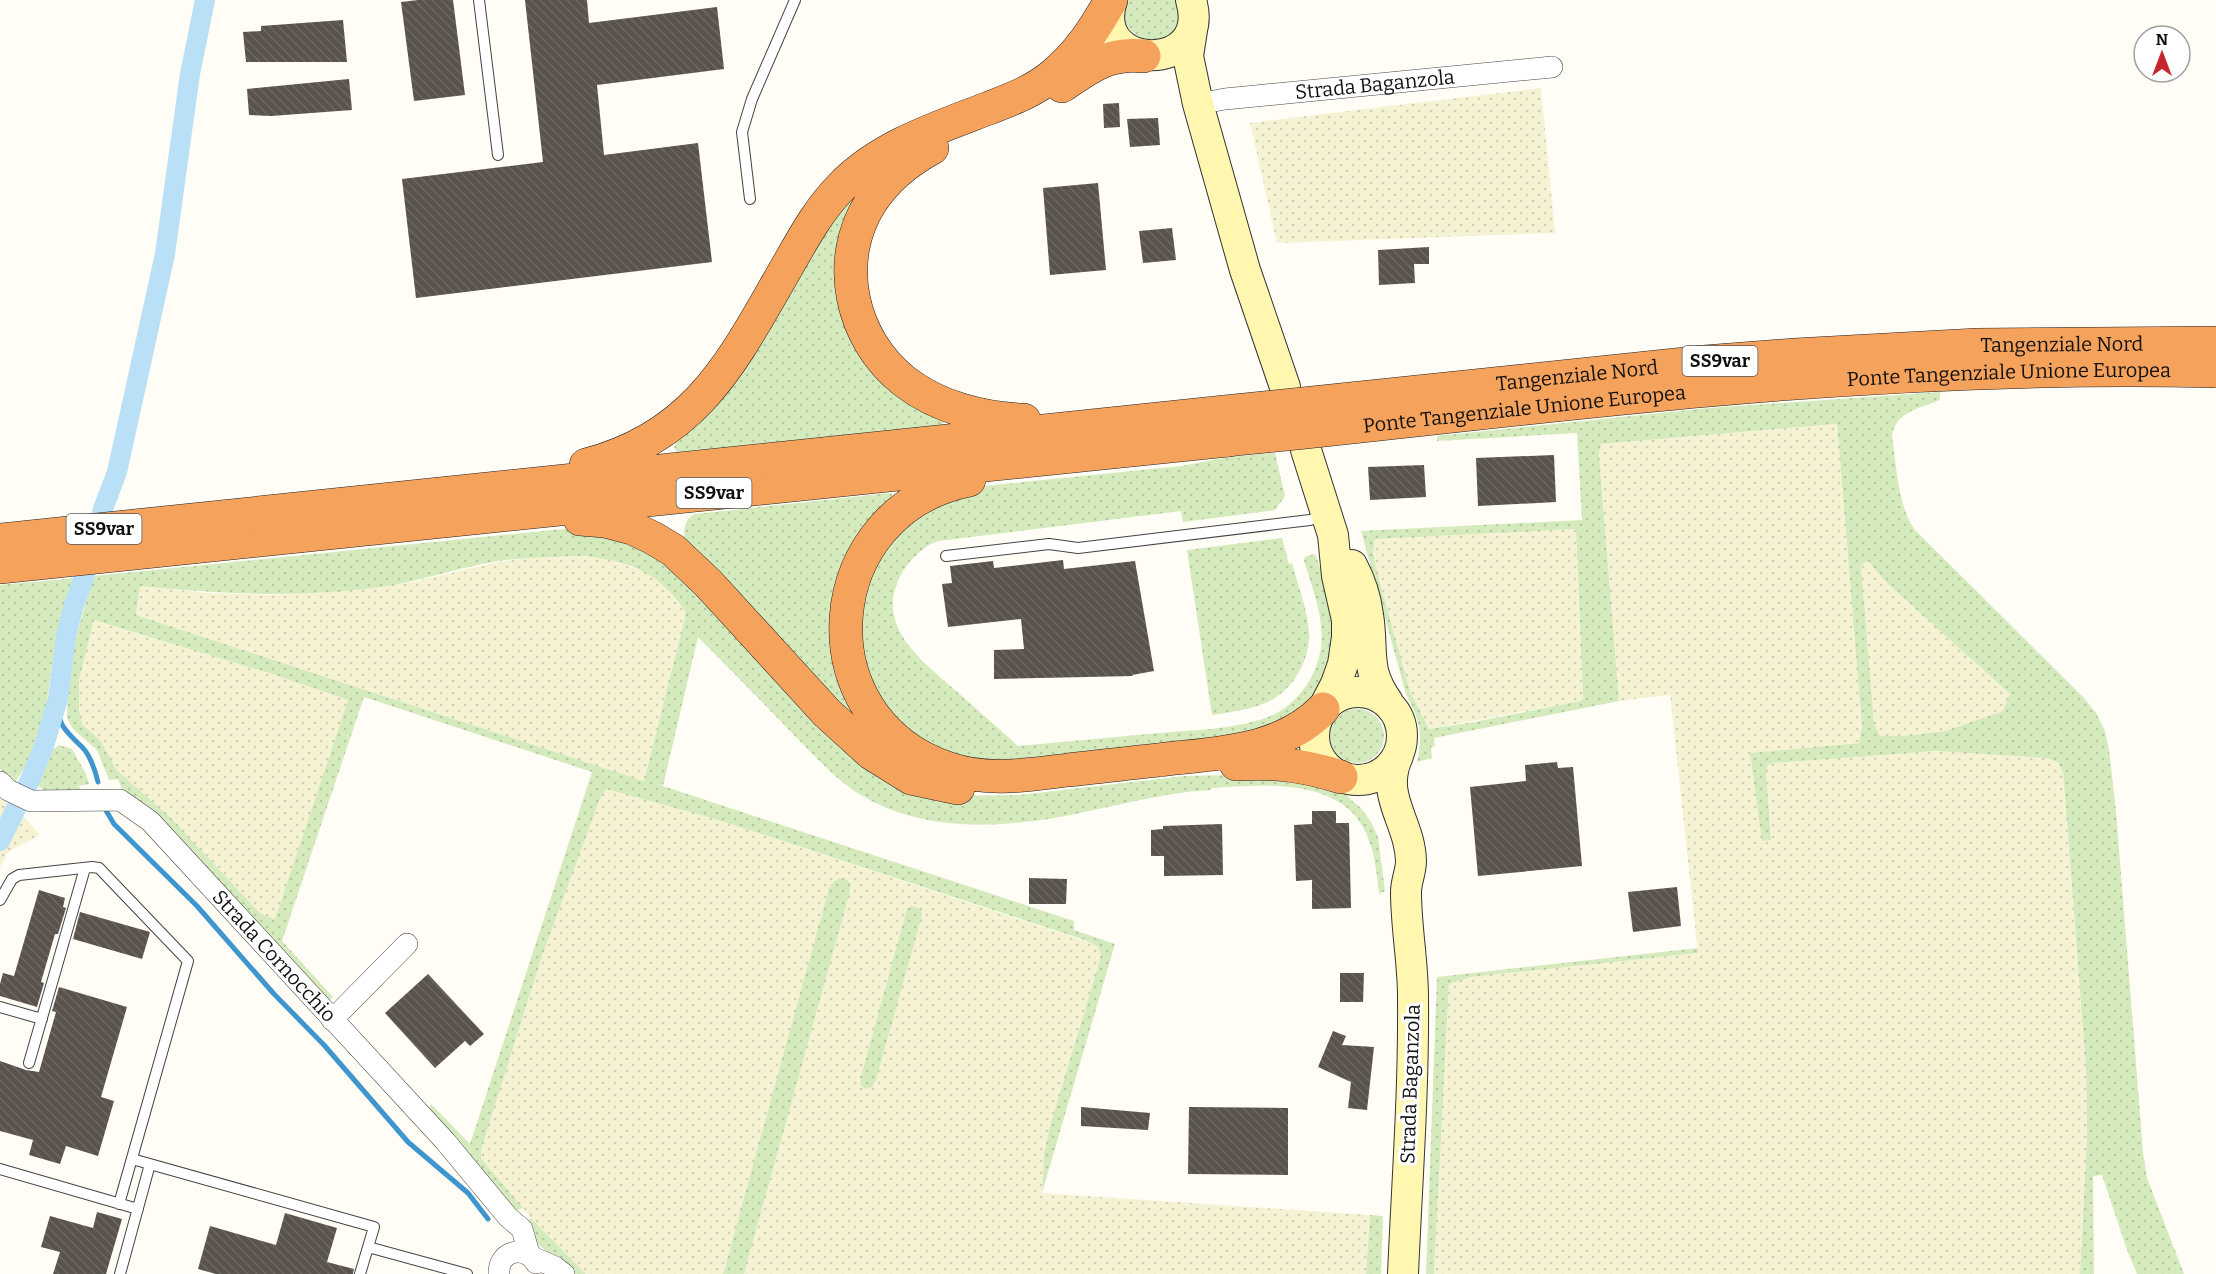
<svg xmlns="http://www.w3.org/2000/svg" width="2216" height="1274" font-family="Bitter,serif">
	<style>
		.farmland { fill: url(#farmland-dots); fill-rule: evenodd }
		.grass { fill: url(#grass-dots); fill-rule: evenodd }
		.lines { fill: none; stroke-linecap: round; stroke-linejoin: round }
		.stream { stroke: #3f96cf; stroke-width: 5 }
		.canal { stroke: #b9e0f7; stroke-width: 20 }
		.building { fill: url(#building-back-hatch) }
		.lane-casing { stroke: #444; stroke-width: 12 }
		.street-casing { stroke: #444; stroke-width: 22 }
		.secondary-casing { stroke: #333; stroke-width: 32 }
		.highway-casing { stroke: #222; stroke-width: 34 }
		.lane { stroke: #fff; stroke-width: 10 }
		.street { stroke: #fff; stroke-width: 21 }
		.secondary { stroke: #fff6b0; stroke-width: 30 }
		.highway { stroke: #f5a25d; stroke-width: 33 }
		.highway-bridge-casing { stroke: #222; stroke-width: 34; stroke-linecap: butt }
		.highway-bridge { stroke: #f5a25d; stroke-width: 33 }
		.labels { text-anchor: middle; stroke-width: 6; stroke-linejoin: round; paint-order: stroke }
		.shield { fill: #fff; stroke: #585858; stroke-width: 1.5 }
		.shield-label { font-size: 18px; font-weight: bold; fill: #111 }
		.street-label { font-size: 20px; fill: #111; stroke: #fff }
	</style>
	<defs>
		<pattern id="farmland-dots" width="8" height="8" patternUnits="userSpaceOnUse" patternTransform="scale(1.5)"><rect width="8" height="8" fill="#f6f3d4"/><path d="M2 2h.1M6 6h.1" fill="none" stroke="#d2cfb5" stroke-width="1.8" stroke-linecap="round"/></pattern>
		<pattern id="grass-dots" width="8" height="8" patternUnits="userSpaceOnUse" patternTransform="scale(1.5)"><rect width="8" height="8" fill="#d5ebbd"/><path d="M2 2h.1M6 6h.1" fill="none" stroke="#b6c8a1" stroke-width="1.8" stroke-linecap="round"/></pattern>
		<pattern id="building-back-hatch" width="6" height="6" patternUnits="userSpaceOnUse" patternTransform="scale(1.5)"><rect width="6" height="6" fill="#5a524d"/><path d="M-1 5l2 2M0 0l6 6M5-1l2 2" fill="none" stroke="#6d6662"/></pattern>
	</defs>
	<rect width="100%" height="100%" fill="#fffdf5"/>
	<path class="farmland" d="M1541,88L1555,233L1277,243L1250,123Z
		M1837,424L1862,727L1859,743L1750,753L1771,840L1766,772L1768,765L1774,763L1911,752L1956,751L2045,758L2058,762L2062,766L2086,1068L2087,1137L2080,1274H1434L1449,984L1471,977L1698,953L1670,695L1619,701L1599,454L1601,444Z
		M1576,528L1583,698L1580,701L1429,729L1410,691L1376,568L1373,552L1375,539Z
		M585,556L608,559L647,573L663,584L686,613L644,781L136,615L139,586L208,593L272,595L328,592L408,583L498,562L539,557Z
		M1868,560L1888,584L2010,694L2003,711L1945,731L1903,736H1880L1874,723L1861,565Z
		M94,620L272,674L349,700L275,919L261,914L172,819L116,769L100,740L82,724L79,708V680Z
		M606,789L715,819L1092,943L1098,947L1101,956L1050,1126L1044,1153L1042,1193L1370,1215L1366,1274H744L850,892L851,888L832,882L723,1274H586L531,1218L481,1158V1150L541,959L600,799ZM909,907L922,916L874,1085L861,1076Z
		M0,790L40,835L8,852L0,867Z"/>
	<path class="grass" d="M1128,0H1175C1181,13 1180,34 1164,38C1157,40 1150,40 1144,41C1128,30 1119,21 1128,0Z
		M863,179L838,278L944,422L941,425L905,429L677,452L674,447L677,440Z
		M1940,392V400C1919,409 1896,411 1892,436C1897,467 1897,505 1915,530L2084,698L2096,713L2105,731L2109,750L2116,811L2143,1152L2147,1178L2184,1274H2137L2127,1250L2102,1175L2093,1176L2094,1274H2080L2087,1137L2086,1068L2063,773L2058,762L2045,758L1936,751L1774,763L1768,765L1766,772L1771,840L1762,841L1750,753L1859,743L1862,727L1837,424L1601,444L1599,454L1619,701L1434,738L1435,746L1431,747L1432,758L1417,762C1424,732 1419,720 1406,694L1361,531L1582,520L1577,433L1437,441V436L1708,408ZM1576,529L1583,698L1580,701L1474,722L1429,729L1410,691L1376,568L1373,552L1375,539ZM1868,561L1888,584L2010,694L2003,711L1945,731L1903,736H1880L1874,723L1861,565Z
		M1275,453L1285,496L1275,510L1183,522L1181,511L939,541C924,545 910,560 902,573C872,625 922,661 956,691C977,709 998,728 1018,746C1065,742 1112,737 1159,733C1194,730 1255,729 1283,709C1301,697 1316,675 1320,653C1327,623 1312,589 1304,560L1305,557L1314,554L1316,556L1331,602L1335,651L1317,696L1275,730L1014,768L943,759L873,698L854,614L894,528L973,487L1181,466L1230,457Z
		M890,493L892,494V500L866,532L856,722L685,542C683,531 684,519 695,514Z
		M573,528L649,545L839,738L958,796L1019,795L1185,776L1269,774L1342,792L1361,808L1371,822L1378,837L1385,891L1379,894C1377,873 1374,846 1363,827C1335,777 1260,785 1211,788V790C1153,793 1098,812 1041,820C983,828 921,828 868,799C839,784 816,757 793,734C762,702 730,669 698,637L663,786L1074,921V930L1115,944L1042,1193L1044,1153L1050,1126L1101,956L1098,947L1085,940L715,819L606,789L600,799L541,959L481,1150V1158L523,1208L516,1211L429,1110L431,1104L470,1144L592,772L364,697L282,941L333,997L329,1000L135,800L122,789L118,779L109,780L97,750L73,729L67,718L68,685L75,641L93,576ZM585,556C633,563 659,572 686,613L644,781L136,615L140,586C220,594 292,598 373,588C416,583 456,568 498,561C527,557 556,557 585,556ZM94,620L272,674L348,700L275,919L261,914L172,819L116,769L100,740L82,724L79,708V680Z
		M1282,538L1289,564L1292,563C1298,585 1307,609 1309,631C1310,646 1306,659 1299,672C1279,707 1249,709 1212,715L1187,550Z
		M75,578C66,605 58,631 53,659C45,709 47,739 15,782L0,769V585Z
		M1330 736a27 27 0 1 1 54 0a27 27 0 1 1-54 0Z
		M59,745L72,749L86,774L89,784L79,786L80,790L42,792V788L35,785L50,752Z
		M839,878L847,880L850,883V892L744,1274H723L830,885Z
		M911,906L921,909L922,916L876,1080L872,1087L865,1089L860,1084L861,1076L907,909Z
		M1698,948V953L1471,977L1449,984L1434,1274H1426L1437,977Z
		M1370,1215L1383,1216L1381,1274H1366Z
		M531,1218L586,1274H570L534,1240L527,1221Z"/>
	<g class="lines">
		<path class="stream" d="M58,699C57,726 65,730 82,747C91,756 95,770 98,782
			M104,807L114,824L197,906L274,994L324,1045L408,1142L468,1193L488,1219"/>
		<path class="canal" d="M0,841L30,780L44,746L58,699L66,636L73,608L84,577L103,509L117,472L165,254L190,74L205,0"/>
	</g>
	<path class="building" d="M418,0H453L465,95L414,101L401,2Z
		M525,0H587L589,23L717,7L724,69L597,85L604,155L698,143L712,262L416,298L402,179L543,162Z
		M343,20L347,62H246L243,32L261,31V26Z
		M349,79L352,110L271,116L249,115L247,89Z
		M1119,103L1120,127L1104,128L1103,104Z
		M1158,118L1160,145L1130,147L1127,119Z
		M1098,183L1106,270L1050,275L1043,188Z
		M1172,228L1176,260L1143,263L1139,231Z
		M1429,247V264H1414L1415,283L1379,285L1378,250Z
		M1554,455L1556,502L1478,506L1476,458Z
		M1424,465L1426,497L1370,500L1368,467Z
		M1063,560L1064,569L1135,561L1154,671L1132,675L1133,676L994,679V650L1024,649L1021,619L948,627L942,584L952,583L950,566L993,561L994,568Z
		M1557,762L1558,768L1573,767L1582,866L1478,876L1470,787L1526,781L1525,765Z
		M1312,811H1336V823H1349L1351,908L1312,909V880L1296,881L1294,825L1312,824Z
		M1222,824L1223,875L1164,876V856H1151V830L1163,829V826Z
		M1029,878L1067,879L1066,904H1029Z
		M1677,887L1681,926L1633,932L1628,892Z
		M39,890L65,898L63,907L66,908L58,934H55L41,982L44,983L37,1007L0,996V984L3,973L14,976Z
		M80,912L150,932L142,959L73,939Z
		M1340,973H1364L1363,1002H1340Z
		M428,974L484,1034L470,1046L465,1041L435,1068L385,1013Z
		M59,987L127,1007L101,1097L114,1101L98,1156L66,1146L60,1164L29,1155L33,1140L0,1131V1061L26,1070L39,1072L56,1012L52,1011Z
		M1333,1031L1346,1036L1342,1045L1374,1047L1367,1110L1348,1108L1351,1082L1318,1067Z
		M1081,1107L1150,1113L1148,1130L1081,1126Z
		M1189,1107L1288,1108V1175L1188,1174Z
		M97,1212L122,1219L106,1274H53L60,1252L41,1247L50,1216L93,1228Z
		M285,1213L337,1228L327,1262L354,1269L353,1274H216L198,1269L210,1226L276,1245Z"/>
	<g class="lines">
		<defs>
			<path id="lane" d="M479,0L498,155
				M750,199L742,132L752,99L795,0
				M946,556L1049,544L1078,548L1310,520L1326,516
				M0,900L12,879L19,875L92,867L99,868L188,961L119,1204
				M0,1007L42,1019
				M29,1063L85,868
				M132,1159L374,1227L360,1274
				M0,1169L138,1209
				M368,1247L467,1274
				M120,1274L150,1164"/>
			<g id="street">
				<path id="s1" d="M1198,104L1225,99L1552,67"/>
				<path id="s2" d="M0,782L8,790L31,801L120,800L150,821L445,1141L508,1217L522,1229L528,1250L532,1257L555,1267L564,1274"/>
				<path d="M332,1020L407,944"/>
				<path d="M499,1274C498,1251 524,1244 536,1263"/>
			</g>
			<path id="secondary" d="M1112,0C1089,72 1213,75 1191,0
				M1193,24L1188,56L1198,104L1245,270L1285,387
				M1306,450L1333,535L1337,576L1347,620V637L1343,664L1336,684L1323,709
				M1352,565C1360,580 1366,598 1368,615C1374,650 1364,669 1388,702
				M1314 736a44 44 0 1 1 88 0a44 44 0 1 1-88 0Z
				M1398,756C1379,796 1410,821 1411,861C1411,872 1406,881 1406,892C1406,927 1413,962 1413,997C1414,1089 1407,1182 1403,1274"/>
			<path id="highway" d="M1062,86C1090,67 1109,52 1144,56
				M932,148C908,161 886,179 871,202C833,261 851,339 904,381C937,407 983,419 1024,420
				M586,465C699,436 734,358 788,265C804,237 819,209 842,186C881,146 937,128 989,108C1012,99 1034,91 1053,75C1079,54 1095,28 1111,0
				M969,480C817,510 801,718 947,768C986,782 1028,775 1068,770C1098,767 1128,763 1158,760C1215,753 1280,753 1323,709
				M580,519L605,521L632,528L653,538L673,550L708,583L827,713L871,753L911,778L958,788
				M0,540L1225,412
				M0,567L1228,440
				M1236,764C1277,762 1302,765 1341,777"/>
		</defs>
		<use href="#lane" class="lane-casing"/>
		<use href="#street" class="street-casing"/>
		<use href="#secondary" class="secondary-casing"/>
		<use href="#highway" class="highway-casing"/>
		<use href="#lane" class="lane"/>
		<use href="#street" class="street"/>
		<use href="#secondary" class="secondary"/>
		<use href="#highway" class="highway"/>
		<defs>
			<g id="highway-bridge">
				<path id="s3" d="M1225,412L1704,362L1795,355L1977,345L2216,343"/>
				<path id="s4" d="M1228,440C1389,424 1548,404 1709,390C1877,375 2047,367 2216,371"/>
			</g>
		</defs>
		<use href="#highway-bridge" class="highway-bridge-casing"/>
		<use href="#highway-bridge" class="highway-bridge"/>
	</g>
	<g class="labels">
		<g class="shield">
			<rect x="1682.5" y="346" width="75" height="30" rx="4.5"/>
			<rect x="676.5" y="478" width="75" height="30" rx="4.5"/>
			<rect x="66.5" y="514" width="75" height="30" rx="4.5"/>
		</g>
		<g class="shield-label">
			<text x="1720" y="367">SS9var</text>
			<text x="714" y="499">SS9var</text>
			<text x="104" y="535">SS9var</text>
		</g>
		<g class="street-label">
			<text dy="7" stroke="none"><textPath href="#s1" startOffset="178">Strada Baganzola</textPath></text>
			<text dy="7" stroke="none"><textPath href="#s3" startOffset="840">Tangenziale Nord</textPath></text>
			<text dy="7" stroke="none"><textPath href="#s3" startOffset="354">Tangenziale Nord</textPath></text>
			<text dy="7" stroke="none"><textPath href="#s4" startOffset="784">Ponte Tangenziale Unione Europea</textPath></text>
			<text dy="7" stroke="none"><textPath href="#s4" startOffset="298">Ponte Tangenziale Unione Europea</textPath></text>
			<text dy="7" stroke="none"><textPath href="#s2" startOffset="346">Strada Cornocchio</textPath></text>
			<text transform="translate(1410 1084) rotate(-88)" y="7">Strada Baganzola</text>
		</g>
	</g>
	<g transform="translate(2162 54)"><circle r="28" fill="#ffffff" stroke="#a0a0a0" stroke-width="1.5"/>
	<path d="M0-4.5L10 22L0 15L-10 22Z" fill="#c4262e"/>
	<text y="-9" font-size="16" font-weight="bold" text-anchor="middle" fill="#111111">N</text>
	</g>
</svg>
